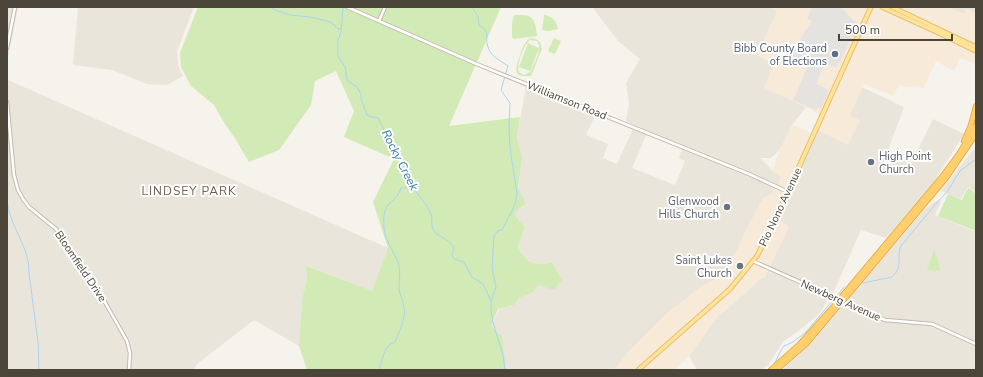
<svg xmlns="http://www.w3.org/2000/svg" width="983" height="377" font-family="'Nunito Sans',sans-serif">
	<style>
		.residential { fill: #eae5da }
		.commercial { fill: #f7ead8 }
		.green { fill: #d2eab5; fill-rule: evenodd }
		.parking { fill: #e5e3e0 }
		.lines { fill: none; stroke-linecap: round; stroke-linejoin: round }
		.stream { stroke: #a9d4f2; stroke-width: 1 }
		.tertiary-casing { stroke: #c2bbae; stroke-width: 4.5 }
		.primary-casing { stroke: #e6c16a; stroke-width: 5.5 }
		.motorway-casing { stroke: #e0a43c; stroke-width: 6 }
		.tertiary { stroke: #fff; stroke-width: 2.5 }
		.primary { stroke: #ffe39c; stroke-width: 3.5 }
		.motorway { stroke: #ffcf6e; stroke-width: 4.5 }
		.motorway-bridge-casing { stroke: #e0a43c; stroke-width: 6; stroke-linecap: butt }
		.motorway-bridge { stroke: #ffcf6e; stroke-width: 4.5 }
		.service-dot { fill: #5c6f8a; stroke: #fff; stroke-width: 1.5 }
		.worship-dot { fill: #6b7280; stroke: #fff; stroke-width: 1.5 }
		.labels { text-anchor: middle; stroke-width: 4; stroke-linejoin: round; paint-order: stroke }
		.service-label { font-size: 11px; fill: #4e5e75; stroke: #fff; text-anchor: end }
		.street-label { font-size: 11px; fill: #4b4439; stroke: #fff }
		.worship-label { font-size: 11px; fill: #5b616d; stroke: #fff; text-anchor: end }
		.water-label { font-size: 12px; font-style: italic; fill: #2e7ab2; stroke: #fff }
		.neighbourhood-label { font-size: 12px; letter-spacing: 1px; fill: #6e6250; stroke: #fff }
	</style>
	<rect width="100%" height="100%" fill="#f6f3ec"/>
	<path class="residential" d="M7,7H18L8,58V80L388,248L372,292L306,266L307,279L302,299L299,346L254,320L197,364L193,370H7Z
		M78,7H194L177,51L178,65L183,76L167,85L147,84L112,70L73,65Z
		M592,7H768L777,11L774,65L789,99L806,107L792,125L780,150L771,158H760L773,171L781,177L779,184L771,194L763,198L744,235L735,255L716,279L702,286L630,350L614,370H505L491,326L499,309L514,305L519,298L534,292L538,285L562,280L552,262L537,265L523,257L518,247L525,226L519,221L515,214L519,209L526,204L518,189L522,157L517,138L526,86L596,114L586,135L608,144L603,158L617,164L633,129L646,135L632,168L675,185L685,161L679,158L683,146L648,132L626,121L629,104L626,83L640,59L619,42Z
		M948,7H976V13L966,9L964,14Z
		M862,87L904,107L887,153L912,162L933,119L964,134L932,185L886,238L861,230L834,291L819,314L797,332L783,342L768,365L761,370H697L689,356L717,317L736,301L760,279L765,277L788,227L778,220L817,130L850,115Z
		M976,146V193L969,187L964,193L961,199L941,191Z
		M937,200L941,202L935,215L976,232V370H782L812,342L923,211Z"/>
	<path class="commercial" d="M768,7H948L964,14L966,9L976,13V64L960,58L954,71L936,61L924,88L915,86L909,87L899,85L893,96L864,84L850,115L860,120L848,145L817,130L818,114L810,109L764,88L774,65L757,55L777,11Z
		M792,125L812,133L774,216L789,227L765,277L760,279L728,309L717,317L689,356L675,370H614L630,350L667,313L702,286L716,279L735,255L744,235L763,198L771,194L779,183L781,177L773,171L776,159Z"/>
	<path class="green" d="M198,7H501L449,126L520,117L517,138L522,157L518,188L526,204L519,209L515,214L519,221L525,226L518,247C525,262 535,267 552,262L562,280L554,290L538,285L534,292L519,298L514,305L498,309L491,326L502,337L506,370H307L299,346L302,299L307,279L306,266L372,291L388,248L373,202L394,159L344,137L354,111L336,71L315,81L311,105L279,150L249,162L236,140L223,121L214,105L191,86L181,67L180,53Z
		M514,15C533,14 535,18 537,36L514,39L512,37V23Z
		M544,15C552,16 557,21 558,29L549,31L542,30Z
		M531,38L536,39L540,42L542,49L531,76C514,78 514,70 520,56C522,49 524,41 531,38ZM530,40L537,41C543,49 534,64 530,72L524,75L519,72C516,64 524,45 530,40Z
		M554,38L561,41L555,54L548,51Z
		M528,43L539,48L530,71L519,67Z
		M969,188L976,194V231L938,216L948,194L962,200L965,193Z
		M934,250L938,260L940,271L927,270Z"/>
	<path class="parking" d="M812,7H837L843,9L853,20L858,22L840,63L838,62L836,68L825,63L816,84L827,89L828,93L821,108L818,107L816,110L793,100L808,66L791,58L803,34L811,23V20L807,19Z"/>
	<g class="lines">
		<path class="stream" d="M271,7L275,10L290,15L310,17L327,21L332,23L338,29L341,28
			M343,7L341,32L338,41V56L345,67L347,80L357,87L361,94V99L367,115L372,117L378,118L388,137L393,152L399,157L411,182V185C415,191 429,207 431,214C433,220 430,227 435,232C442,240 458,241 452,255L454,259L464,262L472,277L483,284L491,301
			M472,7L478,17L479,25C492,33 484,36 488,47C491,57 500,60 508,66L501,90L510,103L509,126L510,148L517,193C516,208 508,217 502,230L498,231L494,235L492,268L496,287L491,301V311L493,323L503,355L505,370
			M7,199C8,225 30,246 29,273L38,342L39,370
			M863,283L892,277C904,266 896,257 901,246L934,206L947,192L960,171L976,159
			M836,297L844,287
			M774,365L781,350L784,346L793,342L805,333L834,299
			M379,370C383,359 383,346 395,342C399,332 406,319 404,307C403,301 400,295 399,289C399,280 401,270 398,262C390,243 382,239 384,216C384,203 398,200 401,188H409L411,186
			M767,370L771,367"/>
		<defs>
			<path id="tertiary" d="M347,7L479,65L749,174L788,192
				M379,21L385,7
				M7,48L15,7
				M7,102L14,175L18,190L23,199L29,207L56,229L102,297L127,341L130,353L129,370
				M753,261L885,320L932,324L976,344"/>
			<path id="primary" d="M882,7L941,34L976,51
				M892,7L976,47
				M638,370L730,289L757,256L771,229L871,7"/>
			<path id="motorway" d="M964,141L971,125L976,106
				M844,294L942,177L959,154L976,126
				M847,296L946,178L976,134
				M771,370L799,345L835,305
				M776,370L806,344L838,306"/>
		</defs>
		<use href="#tertiary" class="tertiary-casing"/>
		<use href="#primary" class="primary-casing"/>
		<use href="#motorway" class="motorway-casing"/>
		<use href="#tertiary" class="tertiary"/>
		<use href="#primary" class="primary"/>
		<use href="#motorway" class="motorway"/>
		<defs>
			<path id="motorway-bridge" d="M835,305L844,294
				M838,306L847,296"/>
		</defs>
		<use href="#motorway-bridge" class="motorway-bridge-casing"/>
		<use href="#motorway-bridge" class="motorway-bridge"/>
	</g>
	<circle class="service-dot" cx="835" cy="54" r="4"/>
	<g class="worship-dot">
		<circle cx="871" cy="162" r="4"/>
		<circle cx="727" cy="207" r="4"/>
		<circle cx="740" cy="266" r="4"/>
	</g>
	<g class="labels">
		<g class="service-label">
			<text x="827" y="52">Bibb County Board<tspan x="827" dy="13">of Elections</tspan></text>
		</g>
		<g class="street-label">
			<text transform="translate(567 100) rotate(22)" y="4">Williamson Road</text>
			<text transform="translate(780 207) rotate(-65)" y="4">Pio Nono Avenue</text>
			<text transform="translate(81 266) rotate(56)" y="4">Bloomfield Drive</text>
			<text transform="translate(841 300) rotate(24)" y="4">Newberg Avenue</text>
		</g>
		<g class="worship-label">
			<text x="879" y="160" text-anchor="start">High Point<tspan x="879" dy="13">Church</tspan></text>
			<text x="719" y="205">Glenwood<tspan x="719" dy="13">Hills Church</tspan></text>
			<text x="732" y="264">Saint Lukes<tspan x="732" dy="13">Church</tspan></text>
		</g>
		<g class="water-label">
			<text transform="translate(400 160) rotate(63)" y="4">Rocky Creek</text>
		</g>
		<g class="neighbourhood-label">
			<text x="189" y="195">LINDSEY PARK</text>
		</g>
	</g>
	<rect width="983" height="377" fill="none" stroke="#4b4439" stroke-width="16"/>
	<path d="M839 34v6h113v-6" fill="none" stroke="#4b4439" stroke-width="2"/>
	<text x="845" y="34" font-size="12" fill="#4b4439" stroke="#ffffff" stroke-width="3" paint-order="stroke">500 m</text>
</svg>
